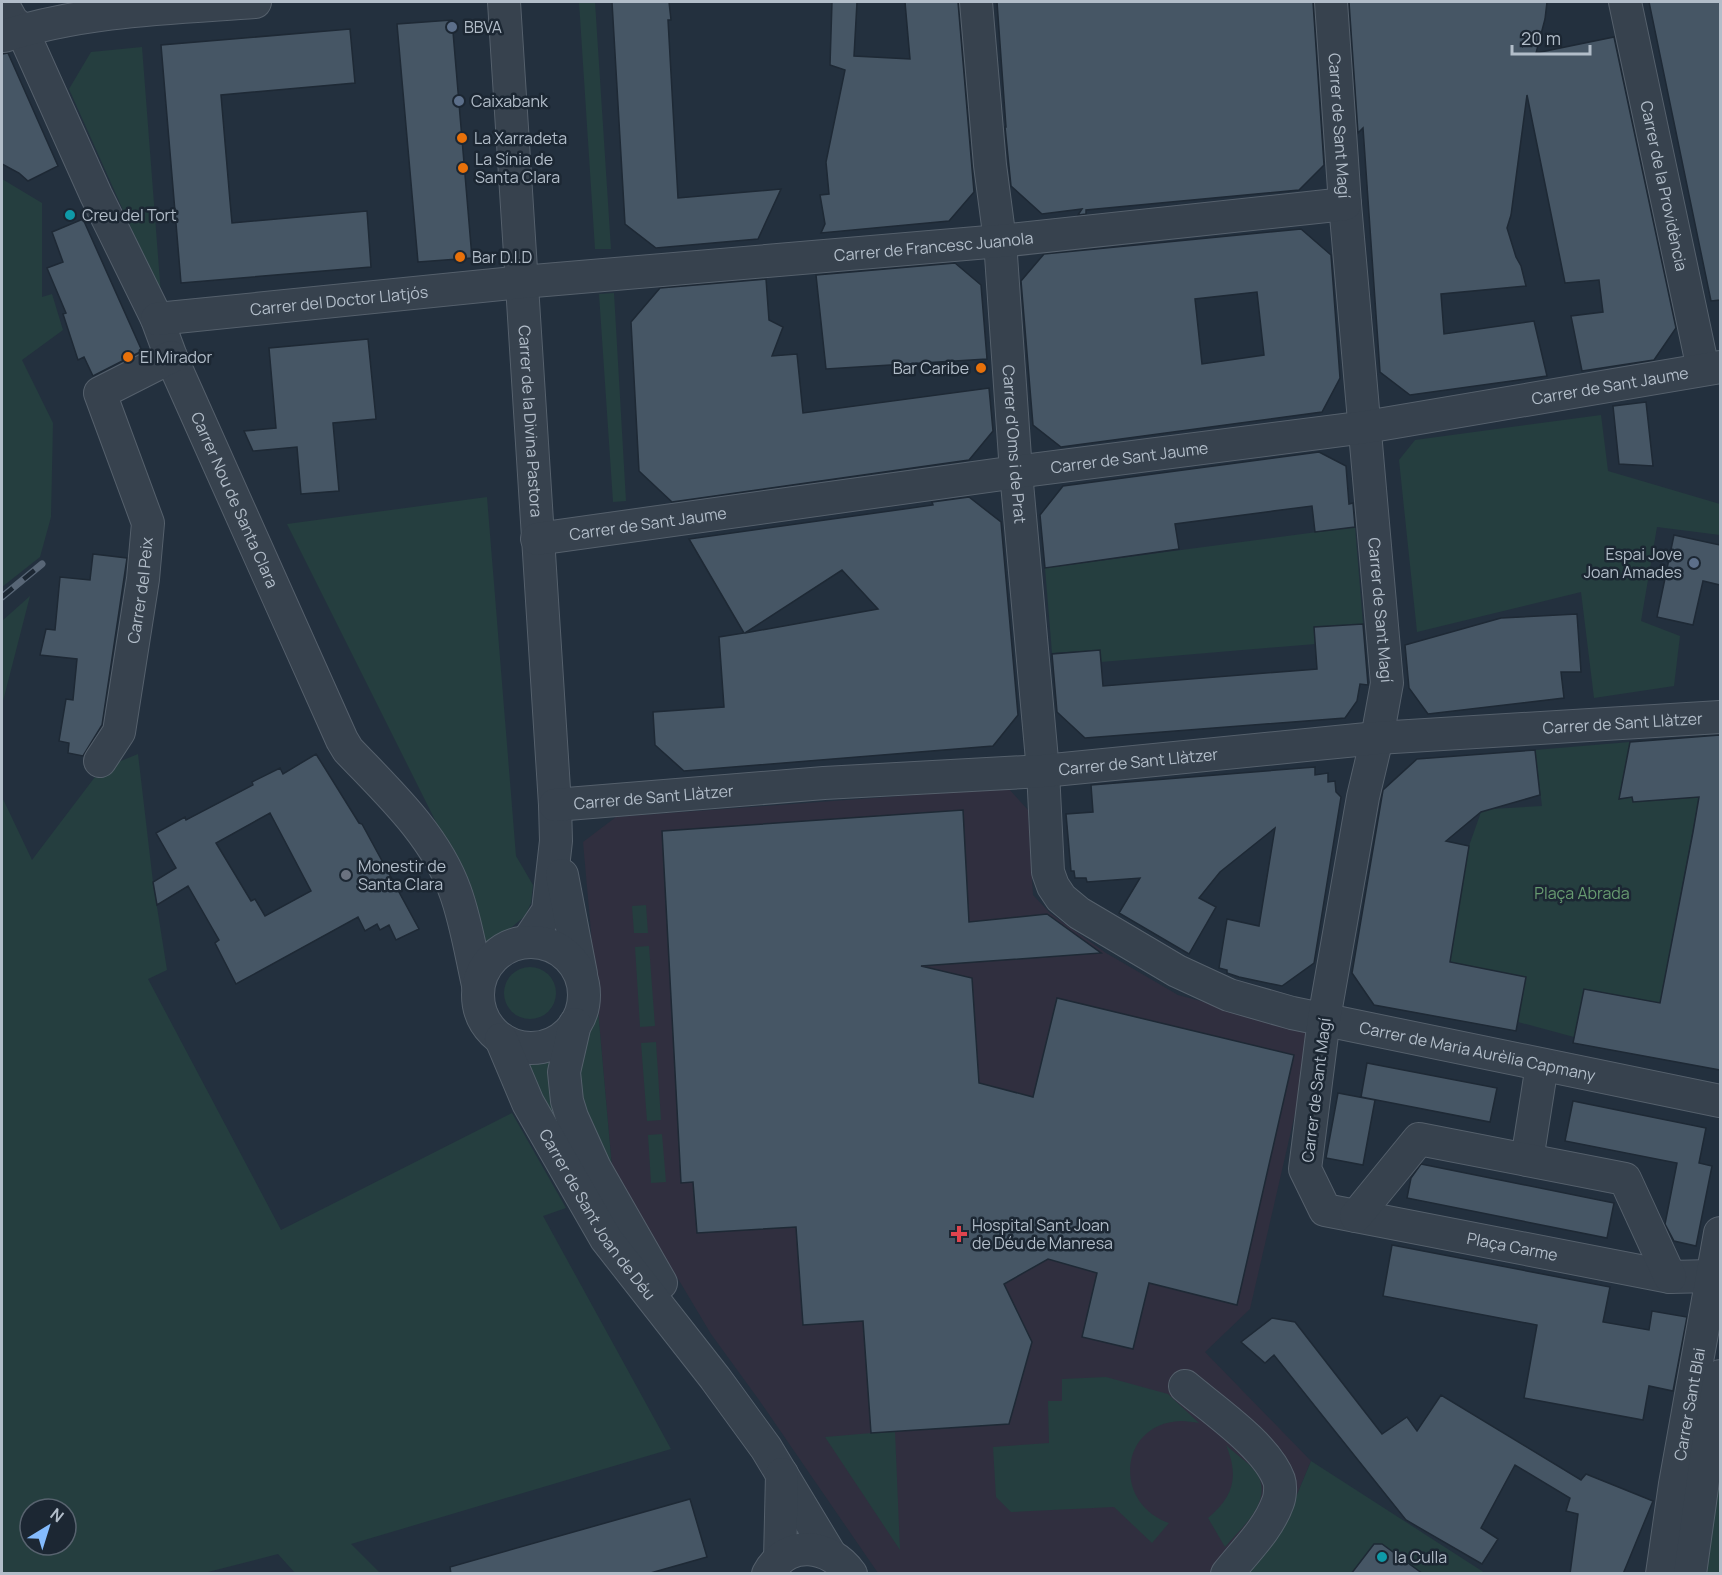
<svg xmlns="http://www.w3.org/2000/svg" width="1722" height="1575" font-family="Manrope,sans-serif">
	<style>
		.medical { fill: #302f3f }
		.green { fill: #253e3f; fill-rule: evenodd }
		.building { fill: #465665; stroke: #1e2935; stroke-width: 1.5; fill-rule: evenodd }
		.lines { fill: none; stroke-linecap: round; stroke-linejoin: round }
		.street-casing { stroke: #55606c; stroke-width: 34 }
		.street { stroke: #37424e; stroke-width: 32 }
		.rail-casing { stroke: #586676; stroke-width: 7 }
		.rail { stroke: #1c2733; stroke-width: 4.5; stroke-dasharray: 14; stroke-linecap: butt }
		.service-dot { fill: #5c6f8a; stroke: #1c2733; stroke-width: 2 }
		.food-dot { fill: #e8710a; stroke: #1c2733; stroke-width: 2 }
		.culture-dot { fill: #0f9aa8; stroke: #1c2733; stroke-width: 2 }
		.worship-dot { fill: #6b7280; stroke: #1c2733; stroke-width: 2 }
		.health-dot { fill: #e0444e; stroke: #1c2733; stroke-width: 2 }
		.labels { text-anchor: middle; stroke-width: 5; stroke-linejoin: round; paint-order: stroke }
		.poi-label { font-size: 16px; fill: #b2bdc9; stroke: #1c2733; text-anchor: start }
		.street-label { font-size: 16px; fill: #b2bdc9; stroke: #1c2733 }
		.park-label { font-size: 16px; fill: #689c71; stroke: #1c2733 }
	</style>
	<rect width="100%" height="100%" fill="#23303e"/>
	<path class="medical" d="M1008,788L1028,810L1033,895L1050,913L1106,953L1178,995L1314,1031L1250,1309L1205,1352L1311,1461L1289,1514L1240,1573H878L759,1400L711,1334L612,1168L583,842L616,817Z"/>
	<path class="green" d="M579,2H595L611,249H595Z
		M142,47L161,295L69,89L91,52Z
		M2,179L42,203V297L52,294L63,330L22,360L53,423L51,517L40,557L2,587Z
		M614,293L626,501L613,502L599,294Z
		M1601,415L1608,471L1720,504V535L1657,527L1641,621L1680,636L1674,686L1594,698L1581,592L1417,632L1399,460L1415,440Z
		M487,497L516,856L533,885L531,903L525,916L500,937L482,955L458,866L287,524Z
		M1355,527L1363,624L1314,627L1315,644L1101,662L1100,650L1052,653L1045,568Z
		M30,596L2,705V621Z
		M1630,742L1620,799L1632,797L1633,802L1699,797L1660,1003L1584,989L1574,1037L1518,1022L1526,977L1450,962L1469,846L1481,812L1491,809L1542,806L1535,750Z
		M138,754L153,882L167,970L148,979L281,1230L512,1113L566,1208L543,1216L671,1449L351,1544L380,1573H295L278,1554L204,1573H2V797L32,860L101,769ZM30,1509H66V1545H30Z
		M646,905L648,933H634L632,906Z
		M649,946L655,1026L640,1027L635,947Z
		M504 993a26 26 0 1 1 52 0a26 26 0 1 1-52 0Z
		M598,1010L612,1168L597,1149L577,1084L585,1037Z
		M656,1042L661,1120L647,1121L641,1043Z
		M554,1052L594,1204L521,1057H538Z
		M662,1134L666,1182L651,1183L648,1135Z
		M1106,1377L1168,1394L1199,1423C1193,1422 1187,1421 1181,1421C1119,1423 1112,1503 1169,1523L1152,1543L1114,1507L1011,1512L996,1497L993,1447L1049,1443L1048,1401H1062V1379Z
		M895,1431L900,1550L825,1437Z
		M1226,1445C1235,1454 1250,1463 1257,1474C1274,1501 1241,1528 1225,1547L1208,1518C1234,1496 1239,1476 1226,1445Z
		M1311,1461L1485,1573L1240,1574L1289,1514Z
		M1720,1466V1573L1700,1574Z"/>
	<path class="building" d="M612,2H669L671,20H668L678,198L781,189L758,239L656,248L625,224Z
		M832,2H857L854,56L910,59L905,2H958L974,192L949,221L821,233L825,224L820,195L829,194L826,162L845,70L830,65Z
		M997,2H1313L1324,165L1299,190L1086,210V214L1078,215L1082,209L1042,214L1011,186L1005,127H1006Z
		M1349,2H1547L1545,19L1536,53L1614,37L1676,328L1654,360L1582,371L1571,316L1603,312L1599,280L1565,283L1527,95L1511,215L1507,228L1516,257L1521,266L1526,286L1441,294L1444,334L1534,321L1547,376L1410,395L1380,372L1363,128L1358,133Z
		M1649,2H1720V300L1711,301Z
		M452,20L472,258L418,262L397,24Z
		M350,29L355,83L221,95L230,201L232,223L367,211L371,267L181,283L161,45Z
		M8,53L58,166L28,181L19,173L2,164V54Z
		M83,219L142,351L93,376L84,357L78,360L63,314L66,313L47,268L63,262L52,232Z
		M1301,229L1331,255L1340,378L1322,412L1061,447L1033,425L1021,281L1044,254ZM1257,292L1264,355L1202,364L1195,299Z
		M955,263L981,285L987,359L826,369L816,275Z
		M766,279L769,320L783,327L772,356L797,354L803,413L989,388L993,431L969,460L672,502L639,471L631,322L660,288Z
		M368,339L376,419L333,423L339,491L301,494L297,447L253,451L244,431L276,428L269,348Z
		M1646,402L1653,466L1619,464L1613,406Z
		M1319,452L1346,466L1349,504L1353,503L1355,527L1315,532L1312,506L1273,511L1175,524L1179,549L1045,568L1040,515L1063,486Z
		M969,497L1001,522L1018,715L993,746L684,771L655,745L653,712L724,707L719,637L744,633L689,539L933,505L932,502ZM842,570L878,609L745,633Z
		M1674,535L1720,545V585L1703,581L1693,625L1657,617Z
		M93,554L127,558L102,725L83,756L68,753L69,743L59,741L66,699L73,700L77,659L40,655L46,629L55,630L60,577L90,580Z
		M1577,614L1581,672H1561L1564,698L1428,714L1409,688L1405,645L1501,618Z
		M1363,624L1368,685L1360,684L1357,701L1345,718L1085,738L1057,712L1052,654L1100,650L1103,686L1317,669L1314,627Z
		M1720,735V1070L1573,1043L1584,989L1660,1003L1693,832L1699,797L1633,802L1632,797L1619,799L1630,742Z
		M1535,750L1540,795L1481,812L1446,841L1469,846L1450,962L1526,977L1516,1031L1374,1005L1352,973L1383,790L1417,759Z
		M316,754L359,823L362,824L419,929L396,940L389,925L380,930L377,924L365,931L358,917L236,984L215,943L219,940L188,886L157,905L153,882L176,868L156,833L185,817L186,820L253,785L252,782L280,768L283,774ZM270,813L311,891L265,916L255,899L251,901L216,843Z
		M1315,767V775L1328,773V782L1335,781L1336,792L1341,797L1314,963L1282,986L1239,977L1227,973V970L1219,968L1227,919L1259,926L1275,828L1220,872L1199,898L1216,907L1189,954L1119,913L1140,878L1087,882L1086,878H1075L1074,871H1071L1066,814L1093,812L1091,785Z
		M963,810L969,922L1047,914L1101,953L921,966L972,978L979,1083L1033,1097L1057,998L1294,1055L1237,1305L1149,1283L1133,1349L1082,1337L1097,1273L1048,1259L1004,1284L1032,1342L1009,1424L871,1433L863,1321L803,1325L796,1227L697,1233L693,1182L681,1183L662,831Z
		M1367,1063L1497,1088L1490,1122L1361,1097Z
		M1338,1093L1375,1100L1363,1165L1326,1158Z
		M1573,1101L1706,1128L1699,1163L1712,1166L1696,1246L1674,1241L1665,1224L1677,1163L1565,1141Z
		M1421,1164L1614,1203L1607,1238L1407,1198L1411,1178Z
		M1392,1245L1610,1287L1603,1322L1649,1330L1652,1311L1687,1317L1673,1391L1649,1386L1643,1420L1524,1398L1537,1325L1383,1296Z
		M1272,1318L1295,1322L1382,1434L1407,1417L1417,1431L1441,1395L1581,1480L1586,1474L1653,1501L1623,1574H1570L1578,1514L1566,1511L1570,1498L1515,1465L1481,1528L1498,1539L1482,1564L1406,1520L1274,1355L1265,1363L1241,1342Z
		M690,1499L707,1557L647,1574H451L450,1567Z
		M1374,1544H1382L1423,1574H1351Z"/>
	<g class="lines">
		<defs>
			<g id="street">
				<path id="s1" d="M504,2L555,805L556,841L548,911L528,941"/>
				<path id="s2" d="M976,2L990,165L1000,241L1016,472L1043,771L1048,872L1053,886L1061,898L1079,913L1177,971L1229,995L1292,1013L1720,1101"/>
				<path id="s3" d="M1331,2L1345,204L1387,683L1377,738L1363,797L1324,1019L1305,1169L1325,1210L1670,1277L1712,1276"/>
				<path id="s4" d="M1625,2L1703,369"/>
				<path id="s5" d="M2,3L12,21L22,30L96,195L157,319L171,357L342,740L348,750C388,792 435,835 455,891C466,921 471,954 478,985"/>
				<path d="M4,36C85,10 171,8 255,2"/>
				<path id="s6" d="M157,319L522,282L1000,241L1345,204"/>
				<path id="s7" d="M537,539L1016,472L1366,427L1720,367"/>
				<path id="s8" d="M100,761L119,732L143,579L148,523L100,393L171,357"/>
				<path id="s9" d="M555,805L824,783L1043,771L1377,738L1720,717"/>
				<path d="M562,875L581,974"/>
				<circle cx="531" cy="995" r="53"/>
				<path d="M575,1024L564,1072L567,1101L572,1117L595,1168L661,1283"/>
				<path id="s10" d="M501,1039L528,1103L606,1239L715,1378L766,1448L830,1554"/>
				<path d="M1527,1160L1542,1065"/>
				<path d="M1356,1216L1419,1139L1625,1179L1670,1277"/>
				<path d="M1185,1386C1212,1409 1267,1446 1279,1480C1281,1486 1280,1497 1278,1502C1268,1530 1245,1551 1227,1574"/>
				<path d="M780,1559L782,1474"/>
				<path d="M768,1574C787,1538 830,1544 851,1574"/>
				<path id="s11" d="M1662,1574L1675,1484L1720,1233"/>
				<path d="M1690,1574L1707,1452L1720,1376"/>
			</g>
		</defs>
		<use href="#street" class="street-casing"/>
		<use href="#street" class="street"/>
		<defs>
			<path id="rail" d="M2,597L42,564"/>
		</defs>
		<use href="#rail" class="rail-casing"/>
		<use href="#rail" class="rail"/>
	</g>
	<g class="service-dot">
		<circle cx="452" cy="27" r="6"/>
		<circle cx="459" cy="101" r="6"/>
		<circle cx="1694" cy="563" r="6"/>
	</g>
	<g class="food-dot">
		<circle cx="462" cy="138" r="6"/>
		<circle cx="463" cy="168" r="6"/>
		<circle cx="460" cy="257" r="6"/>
		<circle cx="128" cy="357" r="6"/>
		<circle cx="981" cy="368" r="6"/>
	</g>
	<g class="culture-dot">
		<circle cx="70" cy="215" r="6"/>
		<circle cx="1382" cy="1557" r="6"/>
	</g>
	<circle class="worship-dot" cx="346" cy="875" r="6"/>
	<path class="health-dot" d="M956 1225h6v6h6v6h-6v6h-6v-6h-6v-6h6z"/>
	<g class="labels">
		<g class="poi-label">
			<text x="464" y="33">BBVA</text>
			<text x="471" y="107">Caixabank</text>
			<text x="474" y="144">La Xarradeta</text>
			<text x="475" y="165">La Sínia de<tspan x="475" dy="18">Santa Clara</tspan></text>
			<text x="82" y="221">Creu del Tort</text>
			<text x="472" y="263">Bar D.I.D</text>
			<text x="140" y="363">El Mirador</text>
			<text x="969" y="374" text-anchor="end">Bar Caribe</text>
			<text x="1682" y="560" text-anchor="end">Espai Jove<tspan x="1682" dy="18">Joan Amades</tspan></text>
			<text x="358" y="872">Monestir de<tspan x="358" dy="18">Santa Clara</tspan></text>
			<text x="972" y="1231">Hospital Sant Joan<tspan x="972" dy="18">de Déu de Manresa</tspan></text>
			<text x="1394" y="1563">la Culla</text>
		</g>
		<g class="street-label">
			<text dy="6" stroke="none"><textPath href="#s3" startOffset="124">Carrer de Sant Magí</textPath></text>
			<text dy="6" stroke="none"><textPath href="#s4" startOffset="188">Carrer de la Providència</textPath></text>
			<text dy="6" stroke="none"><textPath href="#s6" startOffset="780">Carrer de Francesc Juanola</textPath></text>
			<text dy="6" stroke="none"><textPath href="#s6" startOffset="183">Carrer del Doctor Llatjós</textPath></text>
			<text dy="6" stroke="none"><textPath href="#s7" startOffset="1084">Carrer de Sant Jaume</textPath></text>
			<text dy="6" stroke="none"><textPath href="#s1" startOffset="420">Carrer de la Divina Pastora</textPath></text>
			<text dy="6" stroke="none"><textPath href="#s2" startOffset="444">Carrer d'Oms i de Prat</textPath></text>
			<text dy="6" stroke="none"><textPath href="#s7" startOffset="598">Carrer de Sant Jaume</textPath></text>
			<text dy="6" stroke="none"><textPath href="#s5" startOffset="550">Carrer Nou de Santa Clara</textPath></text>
			<text dy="6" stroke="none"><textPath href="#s7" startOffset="112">Carrer de Sant Jaume</textPath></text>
			<text dy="6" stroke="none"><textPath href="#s8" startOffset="178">Carrer del Peix</textPath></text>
			<text dy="6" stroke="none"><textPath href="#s3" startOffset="610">Carrer de Sant Magí</textPath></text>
			<text dy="6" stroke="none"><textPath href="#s9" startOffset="1071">Carrer de Sant Llàtzer</textPath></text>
			<text dy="6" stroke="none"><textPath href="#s9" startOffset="585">Carrer de Sant Llàtzer</textPath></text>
			<text dy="6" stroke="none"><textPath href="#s9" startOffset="99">Carrer de Sant Llàtzer</textPath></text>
			<text dy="6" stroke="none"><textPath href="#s2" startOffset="1352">Carrer de Maria Aurèlia Capmany</textPath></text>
			<text transform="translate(1316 1090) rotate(-83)" y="6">Carrer de Sant Magí</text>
			<text dy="6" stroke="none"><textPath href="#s10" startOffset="201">Carrer de Sant Joan de Déu</textPath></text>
			<text dy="6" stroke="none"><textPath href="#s3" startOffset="1413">Plaça Carme</textPath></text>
			<text dy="6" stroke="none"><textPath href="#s11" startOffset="172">Carrer Sant Blai</textPath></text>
		</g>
		<g class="park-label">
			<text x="1582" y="899">Plaça Abrada</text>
		</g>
	</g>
	<rect width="1722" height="1575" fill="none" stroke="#b2bdc9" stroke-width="6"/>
	<g transform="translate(48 1527) rotate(38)"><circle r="28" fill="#1c2733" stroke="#58636f" stroke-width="1.5"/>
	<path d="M0-4.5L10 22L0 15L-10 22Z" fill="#84bbfd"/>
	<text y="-9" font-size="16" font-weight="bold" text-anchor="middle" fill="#b2bdc9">N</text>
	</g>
	<path d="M1512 45v9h78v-9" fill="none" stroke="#b2bdc9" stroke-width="3"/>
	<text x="1521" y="45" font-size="18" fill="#b2bdc9" stroke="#1c2733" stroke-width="4.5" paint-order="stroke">20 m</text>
</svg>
